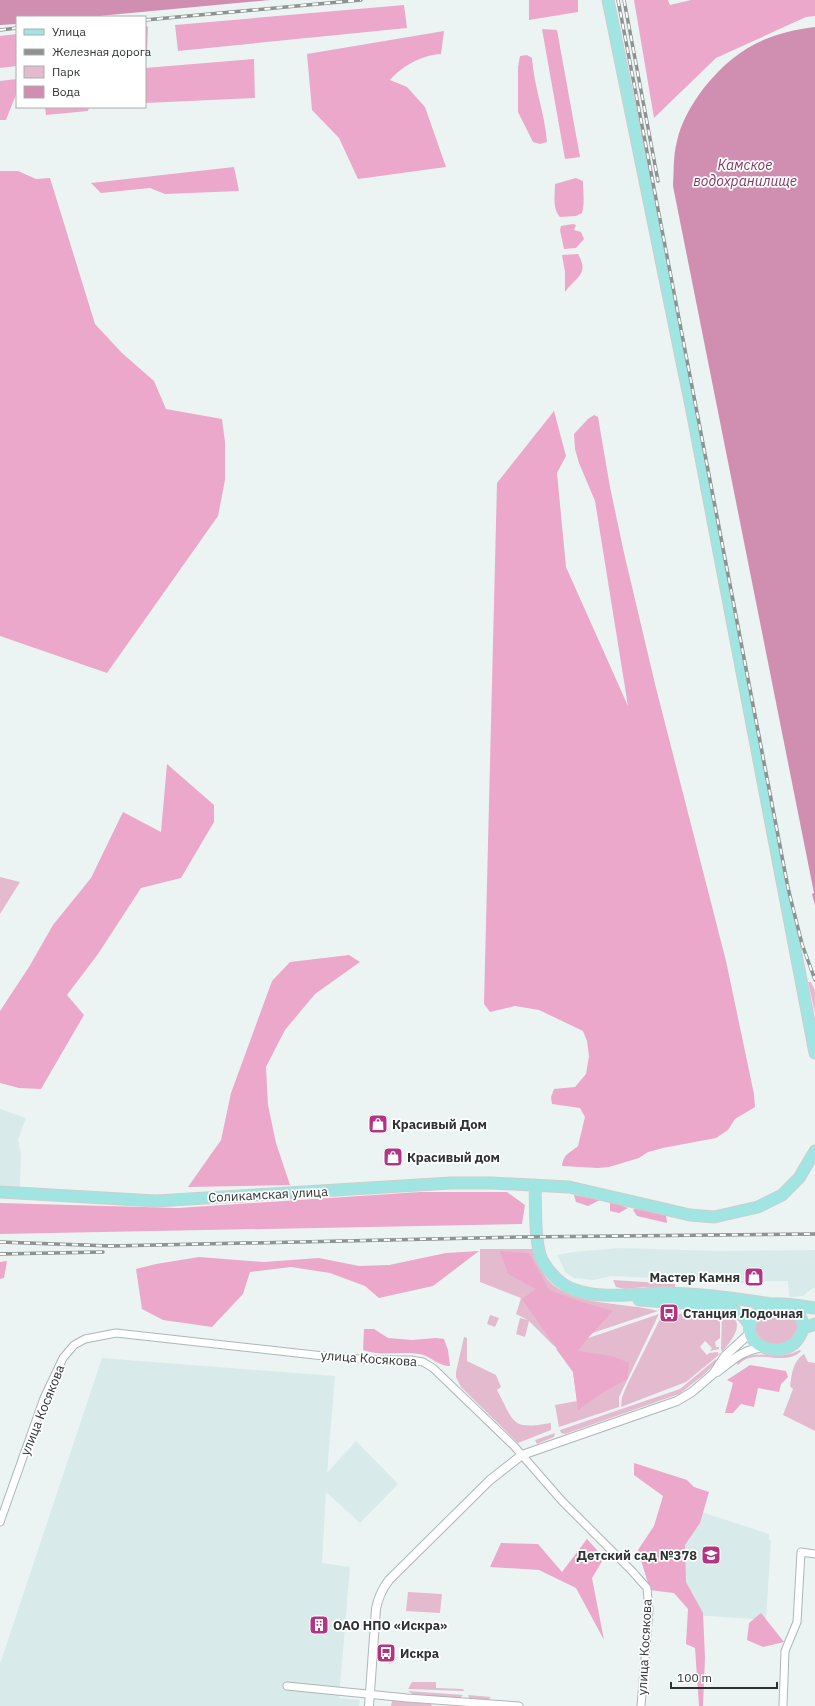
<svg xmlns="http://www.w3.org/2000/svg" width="815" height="1706" font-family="'IBM Plex Sans',sans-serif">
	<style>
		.built { fill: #d8ebea }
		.green { fill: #e4bacf }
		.forest { fill: #eba8ca }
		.water { fill: #d08fb1 }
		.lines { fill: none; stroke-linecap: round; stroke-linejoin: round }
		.minor-casing { stroke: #adb6b6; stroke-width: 9 }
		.tertiary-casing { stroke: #adb6b6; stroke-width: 10 }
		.primary-casing { stroke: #cdcece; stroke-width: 13 }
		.minor { stroke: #fff; stroke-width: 7 }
		.tertiary { stroke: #fff; stroke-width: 8 }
		.primary { stroke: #a0e5e2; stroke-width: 11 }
		.rail-casing { stroke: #8c9392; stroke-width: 3.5 }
		.rail { stroke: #fff; stroke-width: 2; stroke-dasharray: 6; stroke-linecap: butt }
		.labels { text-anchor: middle; stroke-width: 3.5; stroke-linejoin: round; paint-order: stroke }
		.poi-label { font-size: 13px; font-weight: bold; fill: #2e3232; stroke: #fff; text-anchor: start }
		.street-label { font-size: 13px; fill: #2e3232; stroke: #fff }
		.water-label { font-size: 14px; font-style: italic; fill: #833663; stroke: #fff }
	</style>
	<rect width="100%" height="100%" fill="#ebf4f3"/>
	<path class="built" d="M0,1109L26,1118L18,1140L21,1153L20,1187L0,1186Z
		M620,1248L719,1251L815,1250V1289L813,1288L803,1296L789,1297L788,1281H758L730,1285L693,1280L611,1276L594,1280L574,1278L566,1273L557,1255L573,1252Z
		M102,1358L335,1376L327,1473L356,1441L398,1484L360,1523L326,1492L322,1563L350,1567L339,1698L360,1700L359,1706H0V1661H1Z
		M668,1501L769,1534V1540H771L766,1620L693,1615L694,1595L653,1591L647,1570Z"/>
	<path class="green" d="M0,877L20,882L0,914Z
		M808,982H811L815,990V1013Z
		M480,1249H533C537,1259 541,1272 548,1280C572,1307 626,1302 658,1311L554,1346L529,1321L525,1337L516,1334L520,1318L528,1320L516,1314L521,1298L480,1282Z
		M613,1280L675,1284V1287L673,1289L644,1287L625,1289L616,1287Z
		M682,1312L720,1314V1338L715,1342L716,1347H719V1349L710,1351L712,1348L705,1341L700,1347L707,1355L709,1353L718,1352V1354L720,1353V1354L686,1382L621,1407L622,1397L627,1385L663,1313H665L667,1316H674L675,1314H681Z
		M769,1312C787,1314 803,1313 796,1336C793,1338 789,1341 785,1343C759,1352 741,1318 769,1312Z
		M659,1314L619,1397V1407L559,1427L555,1405L577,1401L573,1372L556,1349Z
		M722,1314C750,1318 732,1340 722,1352L721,1349Z
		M490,1315L499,1318L495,1327L487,1324Z
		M464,1337L467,1338V1361L496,1375L501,1387L497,1390C515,1424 511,1430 551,1423V1430L518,1443L461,1387L456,1377V1372Z
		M800,1350L801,1351C787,1365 766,1353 749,1358C745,1359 741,1362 738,1365L737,1362C752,1350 768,1357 785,1355C791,1354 795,1352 800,1350Z
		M804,1354L808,1362L815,1363V1431L783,1415L793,1389L790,1386C792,1373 793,1361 804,1354Z
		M716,1359L718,1361L701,1377L679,1394L565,1434L561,1433L560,1430L680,1389Z
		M555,1433L554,1437L537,1444L535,1440Z
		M408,1592L442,1594L440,1613L406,1611Z
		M390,1647L395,1648L394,1662L389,1664Z
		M412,1682H436V1688L463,1689L464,1691L408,1689Z
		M408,1691L463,1695L460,1698L414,1695Z
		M468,1695L491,1697L488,1700L469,1698Z
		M392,1701L432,1704L431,1706H391Z"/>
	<path class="forest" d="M529,0H578V12L529,20Z
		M634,0H668L670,5L691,0H815V16L806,17L716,58L654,118Z
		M404,5L407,28L178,51L175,25Z
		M145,25L148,27L147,53H145Z
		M542,29L557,30L580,157L565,159Z
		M444,31L441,54C422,55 402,66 390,80L407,87L425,107L446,167L358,179L339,138L312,110L307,54Z
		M17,34V66L0,68V36Z
		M527,55L532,58C534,87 545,114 547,142L540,144L533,142L518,112V67L520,56Z
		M254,59L255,98L145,103V68Z
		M17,79V92L6,120H0V81Z
		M45,107H89L88,111L46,115Z
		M234,167L239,191L165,194L150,188L101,193L91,183Z
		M0,171H18L36,179L50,178L95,324L122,353L154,381L166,409L222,419L225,442V480L218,516L107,673L0,636Z
		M576,178L583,181C583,192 585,202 582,213L576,216L560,217C552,208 555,195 555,184Z
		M573,224L576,225L574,230L581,232L584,239L576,248L564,249L560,230L561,226Z
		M578,254C590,275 576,276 565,292V272L562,255Z
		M554,411L566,456L557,473L566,567L628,706L595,501L579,463L575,449L574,434L588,419L594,415L598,417L610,487L624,553L656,688L726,961L754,1094L755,1107L735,1119L728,1130L716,1138L663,1148L648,1152L639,1158L609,1167L598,1168L562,1166C564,1153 569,1154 578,1146L585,1117L580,1108L552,1104L551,1097L554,1089L575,1087L586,1074L589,1056L587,1041L583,1031L539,1010L515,1006L490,1012L484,1004L497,483Z
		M167,764L214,805V822L181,878L141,888L98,954L67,995L84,1015L41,1089L19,1088L0,1083V1011L29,967L53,925L91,878L123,812L161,832Z
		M349,955L360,962L315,994L285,1030L266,1067L268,1105L276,1143L290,1185L188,1187L221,1140L231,1093L272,981L290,962Z
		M420,1192H507L525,1205L522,1224L0,1234V1203L178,1208Z
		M574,1195L600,1200L588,1206L576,1202Z
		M610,1201L628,1208L619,1213L610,1211Z
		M638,1207L666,1215L667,1223L637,1216L633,1210Z
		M479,1251L433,1286L379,1298L365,1286L330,1273L291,1267L250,1272L243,1294L212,1327L163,1320L142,1309L136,1269L156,1264L199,1257L264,1262L319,1258L359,1266L389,1265L446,1253Z
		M500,1251L529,1253L549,1290L579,1301L613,1311C601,1325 588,1336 578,1351L612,1356L629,1363L627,1379L602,1393L578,1410L573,1372L522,1299L536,1289L508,1274Z
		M7,1261L4,1278L0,1279V1262Z
		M364,1329H374L388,1338L412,1340L436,1338L444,1339L448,1350L450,1366C439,1367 430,1355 419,1354C400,1351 382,1357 363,1350Z
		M750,1365L786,1371L788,1377L781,1384L779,1392L758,1388L754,1407L741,1404L733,1413H725L733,1383L727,1380Z
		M634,1463L687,1480L694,1487L709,1492L700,1523L685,1545L686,1582L703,1613L705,1658L703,1706H699L695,1648L686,1644L688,1609L674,1593L650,1590L638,1550L654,1526L663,1496L634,1475Z
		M587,1539L604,1558L592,1578L604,1640L576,1588L539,1570L490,1567L501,1543L538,1544L562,1572Z
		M761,1613L784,1642L763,1647L747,1640L749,1623Z"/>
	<path class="water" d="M0,0H270L88,17H17V24L0,25Z
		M815,27V905L812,894L814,893L673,186C674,171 673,156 677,141C681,122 692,104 703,89C734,50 765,33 815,27Z"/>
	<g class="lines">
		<defs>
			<path id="minor" d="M0,1522L44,1398L63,1358L74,1345L85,1339L116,1333L342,1358L378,1360H411L423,1362L433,1368L514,1446L562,1501L631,1570L647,1588L649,1610L641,1706
				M287,1686L407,1698L519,1706
				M783,1706L785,1651L797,1622L801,1552L815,1554"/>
			<path id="tertiary" d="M717,1372C734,1359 741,1351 763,1347
				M369,1706L376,1609C378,1598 382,1589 389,1580L490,1480L522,1455L677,1401L692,1392L713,1374L725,1356L750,1333"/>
			<path id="primary" d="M608,0L692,411L815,1053
				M535,1185C536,1205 534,1243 542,1260C549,1273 562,1286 575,1290C604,1300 636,1293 666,1293C701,1294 736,1298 771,1304
				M0,1192L156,1201L451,1183H492L569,1187L690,1215L714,1217L758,1207L782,1195L799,1178L815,1151
				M639,1300L727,1306L744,1317L750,1326
				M789,1305C798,1311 802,1317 804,1328C801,1333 798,1342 792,1345C770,1359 735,1339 756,1314C760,1309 766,1305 772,1304C785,1303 801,1306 815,1308
				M804,1328L815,1324"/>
		</defs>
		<use href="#minor" class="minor-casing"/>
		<use href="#tertiary" class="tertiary-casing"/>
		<use href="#primary" class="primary-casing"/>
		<use href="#minor" class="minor"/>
		<use href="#tertiary" class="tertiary"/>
		<use href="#primary" class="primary"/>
		<defs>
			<path id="rail" d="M618,0L788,888L802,944L815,980
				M624,0L658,181
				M145,20L361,0
				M0,30L17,28
				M0,1242L111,1246L523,1237L815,1234
				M0,1254L103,1252"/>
		</defs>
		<use href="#rail" class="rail-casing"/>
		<use href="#rail" class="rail"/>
	</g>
	<defs>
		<symbol id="shop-square" viewBox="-11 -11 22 22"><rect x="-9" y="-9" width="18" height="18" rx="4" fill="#b33482" stroke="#fff"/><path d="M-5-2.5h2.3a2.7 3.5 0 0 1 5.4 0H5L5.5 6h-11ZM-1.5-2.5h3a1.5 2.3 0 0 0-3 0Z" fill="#fff"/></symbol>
		<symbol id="bus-square" viewBox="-11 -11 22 22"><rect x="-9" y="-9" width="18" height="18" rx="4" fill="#b33482" stroke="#fff"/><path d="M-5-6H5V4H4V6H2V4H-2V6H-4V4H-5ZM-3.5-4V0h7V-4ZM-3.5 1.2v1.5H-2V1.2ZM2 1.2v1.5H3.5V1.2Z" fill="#fff"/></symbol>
		<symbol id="school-square" viewBox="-11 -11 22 22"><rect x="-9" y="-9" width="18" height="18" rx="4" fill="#b33482" stroke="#fff"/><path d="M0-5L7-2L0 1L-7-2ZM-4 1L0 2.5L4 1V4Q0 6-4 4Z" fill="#fff"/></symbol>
		<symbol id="building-square" viewBox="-11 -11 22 22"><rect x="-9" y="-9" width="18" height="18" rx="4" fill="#b33482" stroke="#fff"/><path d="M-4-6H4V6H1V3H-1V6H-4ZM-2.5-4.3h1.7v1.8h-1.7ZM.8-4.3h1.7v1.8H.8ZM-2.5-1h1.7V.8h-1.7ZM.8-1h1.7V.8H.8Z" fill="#fff"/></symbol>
	</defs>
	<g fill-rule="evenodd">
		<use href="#shop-square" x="367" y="1113" width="22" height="22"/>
		<use href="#shop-square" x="382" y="1146" width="22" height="22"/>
		<use href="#shop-square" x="743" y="1266" width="22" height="22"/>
		<use href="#bus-square" x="658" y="1302" width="22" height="22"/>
		<use href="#school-square" x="700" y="1544" width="22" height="22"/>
		<use href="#building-square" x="308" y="1614" width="22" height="22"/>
		<use href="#bus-square" x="375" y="1642" width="22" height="22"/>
	</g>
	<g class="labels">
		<g class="poi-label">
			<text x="392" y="1129">Красивый Дом</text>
			<text x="407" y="1162">Красивый дом</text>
			<text x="740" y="1282" text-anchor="end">Мастер Камня</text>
			<text x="683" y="1318">Станция Лодочная</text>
			<text x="697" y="1560" text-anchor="end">Детский сад №378</text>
			<text x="333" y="1630">ОАО НПО «Искра»</text>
			<text x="400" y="1658">Искра</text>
		</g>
		<g class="street-label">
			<text transform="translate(268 1194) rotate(-3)" y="5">Соликамская улица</text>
			<text transform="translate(369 1358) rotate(4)" y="5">улица Косякова</text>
			<text transform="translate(42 1410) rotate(-68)" y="5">улица Косякова</text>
			<text transform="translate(644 1647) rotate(-87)" y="5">улица Косякова</text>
		</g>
		<g class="water-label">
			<text x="745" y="170">Камское<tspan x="745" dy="16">водохранилище</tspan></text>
		</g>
	</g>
	<rect x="16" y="16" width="130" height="92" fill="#ffffff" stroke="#abadad"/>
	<rect x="24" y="29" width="20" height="6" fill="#a0e5e2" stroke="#abadad"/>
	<text x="52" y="36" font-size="12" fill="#2e3232">Улица</text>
	<rect x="24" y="49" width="20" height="6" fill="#8c9392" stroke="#abadad"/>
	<text x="52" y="56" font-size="12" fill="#2e3232">Железная дорога</text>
	<rect x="24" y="66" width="20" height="12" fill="#e4bacf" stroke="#abadad"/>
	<text x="52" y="76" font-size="12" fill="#2e3232">Парк</text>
	<rect x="24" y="86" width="20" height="12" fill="#d08fb1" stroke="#abadad"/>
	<text x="52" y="96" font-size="12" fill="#2e3232">Вода</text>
	<path d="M671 1682v6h106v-6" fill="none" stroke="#2e3232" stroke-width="2"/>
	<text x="677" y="1682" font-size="12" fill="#2e3232" stroke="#ffffff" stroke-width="3" paint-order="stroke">100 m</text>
</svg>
